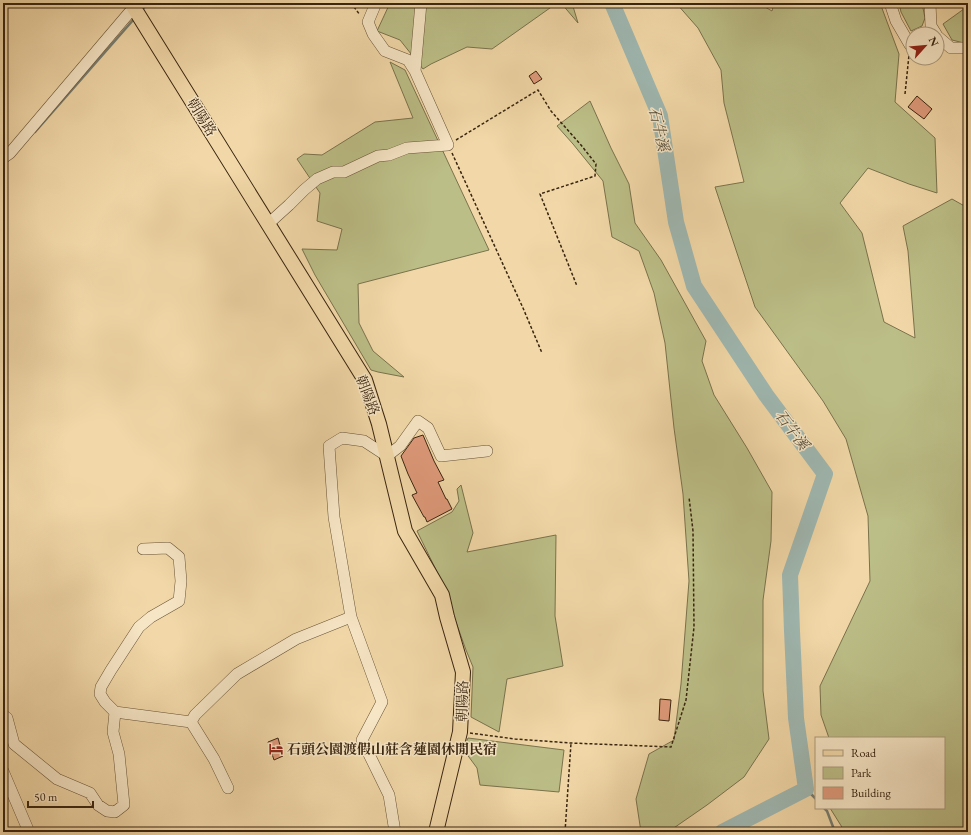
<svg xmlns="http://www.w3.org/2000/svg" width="971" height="835" font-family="'EB Garamond','Noto Serif TC',serif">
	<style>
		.green { fill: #bcbe87; stroke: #7a724c }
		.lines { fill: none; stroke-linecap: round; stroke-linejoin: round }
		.stream { stroke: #767d71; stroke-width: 2.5 }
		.river { stroke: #9fb8b2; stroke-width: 16 }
		.building { fill: #e09a7b; stroke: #392510 }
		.minor-casing { stroke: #675236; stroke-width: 12 }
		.major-casing { stroke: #392510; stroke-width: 16 }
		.path { stroke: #392510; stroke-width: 1.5; stroke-dasharray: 3 2; stroke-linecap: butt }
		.minor { stroke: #f7e6c6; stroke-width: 11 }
		.major { stroke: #f2d8a8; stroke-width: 14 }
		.labels { text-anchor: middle; stroke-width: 3; stroke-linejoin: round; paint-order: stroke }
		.street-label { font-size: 14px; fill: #392510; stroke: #f7e6c6 }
		.poi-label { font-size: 14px; font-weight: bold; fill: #392510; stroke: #f7e6c6; text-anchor: start }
		.water-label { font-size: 15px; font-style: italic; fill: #524a38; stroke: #f7e6c6 }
	</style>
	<rect width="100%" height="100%" fill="#f2d8a8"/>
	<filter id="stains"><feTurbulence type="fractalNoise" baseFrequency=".005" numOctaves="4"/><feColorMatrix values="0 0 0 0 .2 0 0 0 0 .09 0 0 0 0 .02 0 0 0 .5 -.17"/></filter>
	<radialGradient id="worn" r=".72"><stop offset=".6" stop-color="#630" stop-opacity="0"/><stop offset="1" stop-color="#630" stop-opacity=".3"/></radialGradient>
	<path class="green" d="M390,3H557L492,49L467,47L431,64L423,69L400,40L377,31Z
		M561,3H572L578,23Z
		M676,3H758L772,11L774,3H880L899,54L895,102L935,138L937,193L909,184L868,168L840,203L862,233L884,322L915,338L908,251L903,226L952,199L968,208V832H845L830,808H944V738H829L821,715L820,686L870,581L868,516L846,439L823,401L755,307L715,187L744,182L724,103L721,70L698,28Z
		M899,3H922L925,18L922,26L911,31L901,12Z
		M968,6V44L952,40L943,24Z
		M390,62L405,70L489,250L358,284L359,323L373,351L404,377L378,372L371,370L315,275L302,249L337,250L342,229L317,221L320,193L297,159L304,154L322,155L375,122L413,118Z
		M590,101L611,148L629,184L635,223L661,260L706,341L702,361L714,395L747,448L772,492L771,541L763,600V691L769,739L744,777L707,805L668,832H641L636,799L649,754L674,740L681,684L689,581L683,494L674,428L665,343L654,293L639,251L612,237L603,181L573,144L557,126Z
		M461,485L473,533L467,552L556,535L555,616L563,666L507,679L499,732L471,717L473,667L466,650L440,578L417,531L452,512L459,501L457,489Z
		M468,738L564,750L559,792L480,785L477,768L463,749Z"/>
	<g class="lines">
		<path class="stream" d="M142,10L148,3
			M35,132L134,19
			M806,789L816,799
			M824,808L827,811L835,832"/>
		<path class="river" d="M612,3L660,116L676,222L694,286L766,395L825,474L790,575L792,631L796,718L806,789L722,832"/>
	</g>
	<path class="building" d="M536,71L542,79L534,84L529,76Z
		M917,96L932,109L924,119L908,107Z
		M423,435L434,461L444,480L438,482L446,499H447L452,509L427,522L425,517H424L412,495L417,493L408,474L401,456L414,438Z
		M660,699L671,700L669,721L659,720Z
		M278,738L283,756L274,760L268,742Z"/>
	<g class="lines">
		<defs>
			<path id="minor" d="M890,3L896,21L910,45
				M930,3L931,26L936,34
				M937,36L951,48H965L968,49
				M415,71L421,3
				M3,158L10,153L134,7
				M268,224L289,205L304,190L317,179L333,172H344L378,156L389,155L407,148L448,145L415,71L408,60L385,51L373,34L368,22L376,3
				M115,712L105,702L100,694L101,687L111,670L139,627L151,617L179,601L181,581L179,557L168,548L143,549
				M3,715L7,718L14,744L57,779L90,793L98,805L107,811L115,812L124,805L119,754L113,732L115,712L191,722L195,715L237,674L296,639L351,617
				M191,722L214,759L228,788
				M3,771L29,832
				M395,832L389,795L362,740L382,702L351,617L334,517L329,446L342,438L364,441L387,456L400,446L418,421L428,428L441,456L487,451"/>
			<path id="major" d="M131,3L365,380L379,424L405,531L442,595L447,617L463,672L460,732L436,832"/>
		</defs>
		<use href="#minor" class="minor-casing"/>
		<use href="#major" class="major-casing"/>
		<path class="path" d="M351,3L360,15
			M905,94L909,55
			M456,140L538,90L551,111L581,145L596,164L595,176L540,194L577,286
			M452,153L523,308L542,353
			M470,733L515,739L571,743L671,747L686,700L694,627L693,531L689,497
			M565,832L571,743"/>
		<use href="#minor" class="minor"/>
		<use href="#major" class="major"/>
	</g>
	<defs>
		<symbol id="hotel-bare" viewBox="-9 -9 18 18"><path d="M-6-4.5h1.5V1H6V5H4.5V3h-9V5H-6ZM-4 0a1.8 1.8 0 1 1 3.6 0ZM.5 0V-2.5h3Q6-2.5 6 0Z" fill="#8f2418" stroke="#f7e6c6" stroke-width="2.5" paint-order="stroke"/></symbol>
	</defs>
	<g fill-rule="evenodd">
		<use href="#hotel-bare" x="266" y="739" width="20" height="20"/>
	</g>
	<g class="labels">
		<g class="street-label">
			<text transform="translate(202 117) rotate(58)" y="5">朝陽路</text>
			<text transform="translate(368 395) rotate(69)" y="5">朝陽路</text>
			<text transform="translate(462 701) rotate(-88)" y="5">朝陽路</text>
		</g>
		<g class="poi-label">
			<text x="287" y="754">石頭公園渡假山莊含蓮園休閒民宿</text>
		</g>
		<g class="water-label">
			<text transform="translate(659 129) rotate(77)" y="5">石牛溪</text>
			<text transform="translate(792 430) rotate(53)" y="5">石牛溪</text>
		</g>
	</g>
	<rect width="971" height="835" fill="none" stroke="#f2d8a8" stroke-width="16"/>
	<rect x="4" y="4" width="963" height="827" fill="none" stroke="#392510" stroke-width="2"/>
	<rect x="8" y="8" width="955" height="819" fill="none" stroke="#392510"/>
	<rect x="815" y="737" width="130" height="72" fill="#f7e6c6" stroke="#ab997d"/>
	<rect x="823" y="750" width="20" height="6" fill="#f2d8a8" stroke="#ab997d"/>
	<text x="851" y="757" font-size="12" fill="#392510">Road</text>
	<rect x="823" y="767" width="20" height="12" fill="#bcbe87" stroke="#ab997d"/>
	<text x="851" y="777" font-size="12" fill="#392510">Park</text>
	<rect x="823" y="787" width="20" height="12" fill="#e09a7b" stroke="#ab997d"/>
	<text x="851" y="797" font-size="12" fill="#392510">Building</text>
	<g transform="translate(925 46) rotate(63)"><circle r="19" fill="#f7e6c6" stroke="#ab997d"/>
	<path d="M0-3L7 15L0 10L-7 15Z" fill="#8f2418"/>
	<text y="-6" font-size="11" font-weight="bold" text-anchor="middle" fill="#392510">N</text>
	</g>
	<path d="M28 801v6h65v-6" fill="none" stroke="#392510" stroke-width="2"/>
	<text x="34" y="801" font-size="12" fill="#392510" stroke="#f7e6c6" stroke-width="3" paint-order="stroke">50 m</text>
	<rect width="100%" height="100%" filter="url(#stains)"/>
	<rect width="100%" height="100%" fill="url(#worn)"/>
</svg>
